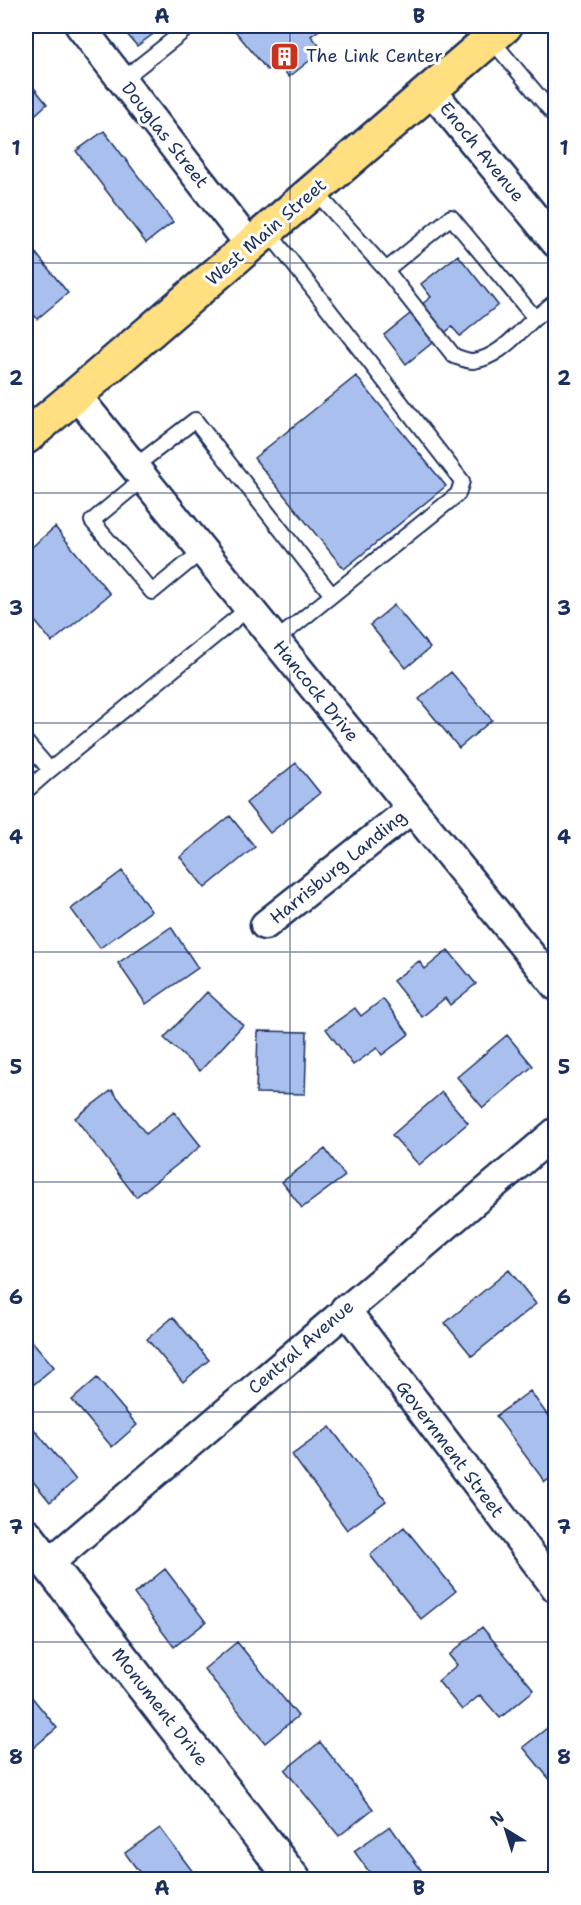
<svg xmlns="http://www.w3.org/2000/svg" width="581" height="1905" font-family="'Shantell Sans',sans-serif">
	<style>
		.building { fill: #a9bfee; stroke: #1b2f5e; stroke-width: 1.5 }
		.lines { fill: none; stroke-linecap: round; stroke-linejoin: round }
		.lane-casing { stroke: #1b2f5e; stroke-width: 18 }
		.street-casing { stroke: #1b2f5e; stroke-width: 33 }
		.secondary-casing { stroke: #1b2f5e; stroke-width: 38 }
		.primary-casing { stroke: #1b2f5e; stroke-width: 38 }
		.lane { stroke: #fff; stroke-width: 14 }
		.street { stroke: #fff; stroke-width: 28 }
		.secondary { stroke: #fff; stroke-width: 33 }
		.primary { stroke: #ffdf80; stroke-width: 33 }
		.grid { fill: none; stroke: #1b2f5e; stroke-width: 1.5; stroke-opacity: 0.55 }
		.labels { text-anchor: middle; stroke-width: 6; stroke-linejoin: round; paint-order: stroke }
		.poi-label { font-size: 18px; fill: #1b2f5e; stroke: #fff; text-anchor: start }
		.street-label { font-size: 18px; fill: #1b2f5e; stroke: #fff }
		.neatline { fill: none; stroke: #1b2f5e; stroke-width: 2 }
		.grid-label { font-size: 20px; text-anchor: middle; font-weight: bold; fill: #1b2f5e }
	</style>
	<rect width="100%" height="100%" fill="#fff"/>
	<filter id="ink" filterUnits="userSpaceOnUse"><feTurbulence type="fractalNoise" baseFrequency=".0167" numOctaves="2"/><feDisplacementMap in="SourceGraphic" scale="12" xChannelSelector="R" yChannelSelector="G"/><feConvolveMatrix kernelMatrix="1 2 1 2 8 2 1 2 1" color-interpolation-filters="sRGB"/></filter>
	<g filter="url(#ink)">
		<path class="building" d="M120,26H164L137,46Z
			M231,26H320L322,28L311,36L323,50L289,77L277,62L267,70Z
			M27,79L47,104L26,123V80Z
			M104,131L173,222L146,243L76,151Z
			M26,241L68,293L37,319L26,304Z
			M458,255L498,305L460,336L452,327L406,364L384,335L431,297L421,284Z
			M356,376L446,486L344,569L254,458Z
			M55,527L110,594L52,642L26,610V552Z
			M394,605L430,648L406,668L370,625Z
			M451,672L492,720L459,748L419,699Z
			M296,763L320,793L270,833L246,803Z
			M230,816L255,847L205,888L180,857Z
			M122,871L151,911L100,948L71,909Z
			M171,927L198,968L146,1004L118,963Z
			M448,950L476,984L450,1005L445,998L422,1017L393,981L419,961L425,969Z
			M207,992L243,1025L200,1071L164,1038Z
			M383,999L409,1034L382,1055L377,1048L353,1065L326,1029L355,1008L361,1016Z
			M258,1031L307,1032L305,1094L256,1093Z
			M507,1035L533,1066L483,1108L457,1077Z
			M112,1090L146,1134L174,1112L201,1146L136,1197L75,1118Z
			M442,1092L468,1123L419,1165L392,1135Z
			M325,1149L345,1176L302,1208L282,1182Z
			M509,1270L536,1304L472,1356L445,1323Z
			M173,1317L209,1360L183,1382L147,1339Z
			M26,1334L54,1367L26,1391Z
			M97,1378L137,1425L112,1447L72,1400Z
			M530,1391L548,1416L556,1411V1474L545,1482L496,1416Z
			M330,1427L386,1501L347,1530L292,1455Z
			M34,1429L76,1480L50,1502L26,1473V1436Z
			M404,1527L456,1591L421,1619L370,1555Z
			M165,1569L206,1622L174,1647L134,1594Z
			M482,1627L534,1690L500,1718L480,1695L462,1710L438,1681L457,1665L449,1655Z
			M237,1642L298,1716L265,1743L204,1669Z
			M26,1690L57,1728L26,1754Z
			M556,1721V1787L523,1747Z
			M320,1742L373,1809L339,1836L285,1770Z
			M390,1826L428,1880H375L354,1851Z
			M160,1828L199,1880H145L125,1853Z"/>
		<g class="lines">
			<defs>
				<path id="lane" d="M490,38L556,117
					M122,80L185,30
					M314,190L386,270L451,217L535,318L556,301
					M267,230L462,481L458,494L275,641
					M386,270L454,356C460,358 467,361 473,361C498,358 517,334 535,318
					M134,467L195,420L332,595
					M144,478L92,521L152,592L202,551
					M26,742L50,770L249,608
					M26,791L50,770"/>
				<path id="street" d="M80,26L250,245
					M430,89L556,243
					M76,395L556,986
					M265,925L411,809
					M345,1309L556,1588
					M48,1564L556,1132"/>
				<path id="secondary" d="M26,1535L294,1880"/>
				<path id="primary" d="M26,437L76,395L505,26"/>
			</defs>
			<use href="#lane" class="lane-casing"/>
			<use href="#street" class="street-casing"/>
			<use href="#secondary" class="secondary-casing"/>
			<use href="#primary" class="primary-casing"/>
			<use href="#lane" class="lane"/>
			<use href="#street" class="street"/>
			<use href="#secondary" class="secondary"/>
			<use href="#primary" class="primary"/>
		</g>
	</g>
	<path class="grid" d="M290,26V1880M26,263H556M26,493H556M26,723H556M26,952H556M26,1182H556M26,1412H556M26,1642H556"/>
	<defs>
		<symbol id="building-square" viewBox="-11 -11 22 22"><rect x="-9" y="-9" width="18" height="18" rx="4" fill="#c8321e" stroke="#fff"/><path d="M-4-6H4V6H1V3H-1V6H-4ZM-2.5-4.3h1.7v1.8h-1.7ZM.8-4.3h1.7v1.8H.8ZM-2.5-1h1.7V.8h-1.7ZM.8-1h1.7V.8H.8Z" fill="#fff"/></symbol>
	</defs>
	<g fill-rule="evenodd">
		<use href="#building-square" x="268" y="40" width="33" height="33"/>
	</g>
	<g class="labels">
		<g class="poi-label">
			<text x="306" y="62">The Link Center</text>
		</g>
		<g class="street-label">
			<text transform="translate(165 135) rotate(52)" y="6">Douglas Street</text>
			<text transform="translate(482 152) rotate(51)" y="6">Enoch Avenue</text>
			<text transform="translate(266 232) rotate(-41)" y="6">West Main Street</text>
			<text transform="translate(316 691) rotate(51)" y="6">Hancock Drive</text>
			<text transform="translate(338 867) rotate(-39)" y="6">Harrisburg Landing</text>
			<text transform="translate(301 1347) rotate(-41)" y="6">Central Avenue</text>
			<text transform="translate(450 1449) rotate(53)" y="6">Government Street</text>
			<text transform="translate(160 1707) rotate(52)" y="6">Monument Drive</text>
		</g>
	</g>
	<rect width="581" height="1905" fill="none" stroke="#fff" stroke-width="66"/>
	<g transform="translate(506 1830) rotate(322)" stroke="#ffffff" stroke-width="4.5" paint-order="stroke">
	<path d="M0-4.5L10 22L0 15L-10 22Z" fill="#1b2f5e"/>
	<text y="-9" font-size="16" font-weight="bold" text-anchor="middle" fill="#1b2f5e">N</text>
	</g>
	<rect x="33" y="33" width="515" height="1839" class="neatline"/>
	<g class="grid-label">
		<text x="162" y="23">A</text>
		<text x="419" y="23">B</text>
		<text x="16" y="155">1</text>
		<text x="564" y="155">1</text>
		<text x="16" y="385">2</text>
		<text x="564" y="385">2</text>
		<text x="16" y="615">3</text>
		<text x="564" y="615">3</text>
		<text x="16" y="844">4</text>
		<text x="564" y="844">4</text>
		<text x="16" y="1074">5</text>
		<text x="564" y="1074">5</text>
		<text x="16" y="1304">6</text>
		<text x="564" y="1304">6</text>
		<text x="16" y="1534">7</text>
		<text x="564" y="1534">7</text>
		<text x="16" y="1764">8</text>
		<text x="564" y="1764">8</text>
		<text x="162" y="1895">A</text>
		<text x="419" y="1895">B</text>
	</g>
</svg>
